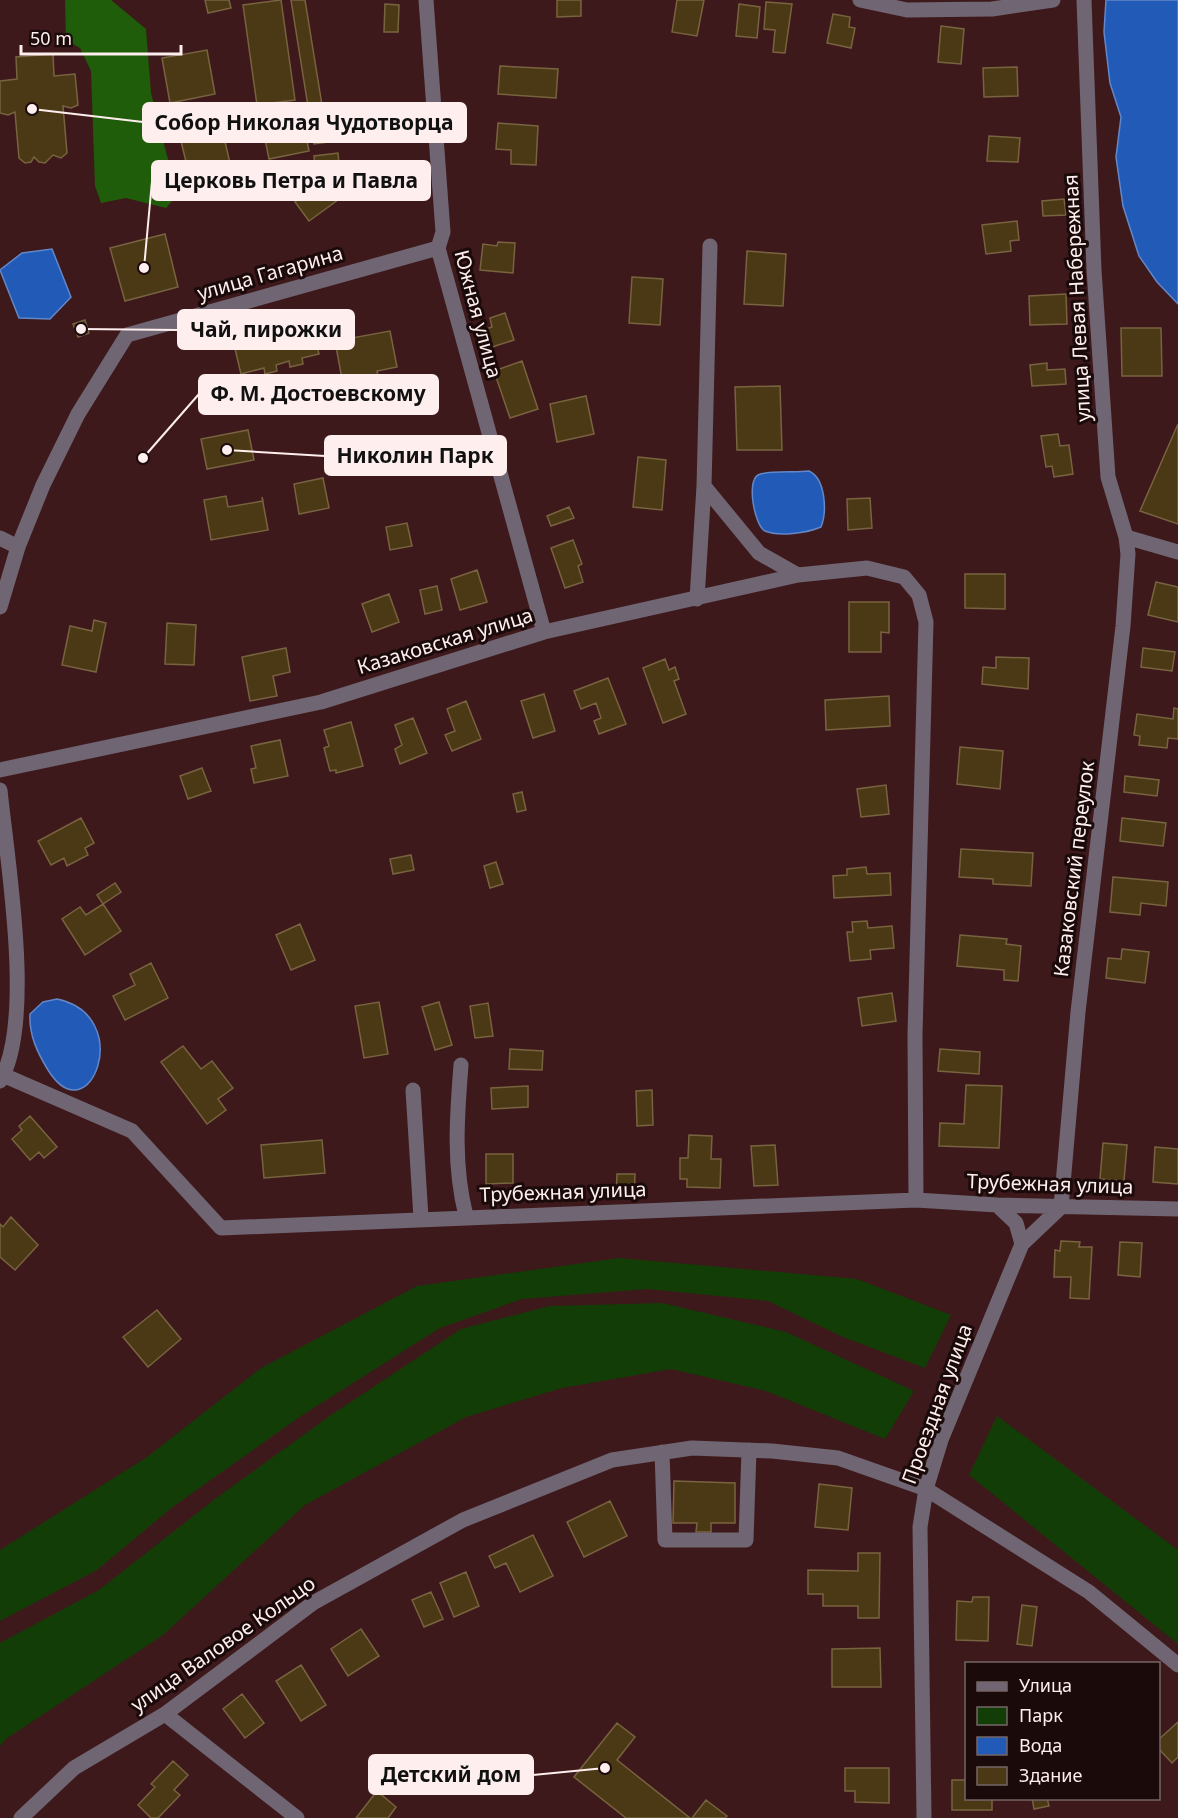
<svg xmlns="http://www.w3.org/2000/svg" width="1178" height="1818" font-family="'Noto Sans',sans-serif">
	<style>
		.green { fill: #133d06 }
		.forest { fill: #1f5d0a }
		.water { fill: #215bb7; stroke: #6387c8; stroke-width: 1.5 }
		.building { fill: #4b3815; stroke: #786340; stroke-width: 1.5 }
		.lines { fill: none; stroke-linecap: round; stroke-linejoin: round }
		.minor { stroke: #706573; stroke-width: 15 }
		.labels { text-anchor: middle; stroke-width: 6; stroke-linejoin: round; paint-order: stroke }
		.street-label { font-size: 20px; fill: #feeeee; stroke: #1a0a0a }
		.leader { fill: none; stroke: #feeeee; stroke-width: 2 }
		.callout-dot { fill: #feeeee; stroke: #1a0a0a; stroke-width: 2 }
		.callout { fill: #feeeee; stroke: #feeeee; stroke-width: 2 }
		.callout-label { font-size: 21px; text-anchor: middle; font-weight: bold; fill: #111 }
	</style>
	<rect width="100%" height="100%" fill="#3e191b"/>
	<path class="green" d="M619,1258L857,1279L951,1315L925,1368L843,1337L768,1301L647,1289L522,1299L440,1328L301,1416L174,1506L97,1570L0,1621V1550L147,1457L261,1368L417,1286Z
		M662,1303L786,1332L914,1391L885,1439L766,1391L671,1369L562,1388L466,1417L305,1505L163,1635L6,1739L0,1746V1643L99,1590L215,1499L331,1415L461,1329L550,1306Z
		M997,1416L1178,1550V1644L969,1475Z"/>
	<path class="forest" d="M65,0H111L146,29L151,93L177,195L166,208L126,198L101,203L95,186L91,71L80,48L66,40Z"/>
	<path class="water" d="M1106,0H1178V304L1157,282L1139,256L1123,206L1116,157L1121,117L1110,83L1104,32Z
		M52,249L71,297L50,319L19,318L0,270L22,253Z
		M809,471C826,479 827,512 821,527C807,533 779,537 765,531C755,526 746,482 758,475C767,470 797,473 809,471Z
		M57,999C136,1015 90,1137 48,1070C37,1052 29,1035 30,1014L43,1002Z"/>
	<path class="building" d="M205,0H229L231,8L208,13Z
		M281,0L295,100L257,105L243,5Z
		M291,0H305L328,142L314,144Z
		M557,0H581V16L557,17Z
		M677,0H704L697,36L672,32Z
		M766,2L792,4L785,53L773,52L775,30L764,29Z
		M385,4L399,5L398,32H384Z
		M739,4L760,7L757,38L736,36Z
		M833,14L850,17L849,27L855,28L851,48L827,43Z
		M941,26L964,29L961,64L938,62Z
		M207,50L215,94L170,103L162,58Z
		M53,54L54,76L75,74L78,105L71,108L63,106L67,153L61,158L53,155L45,163L39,162L34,157L31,162L25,163L19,158L15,112L8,115L0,113V81L17,79L16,57Z
		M500,66L558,69L556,98L498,94Z
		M1017,67L1018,96L984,97L983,68Z
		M219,116L233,176L192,186L177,125Z
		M498,123L538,126L536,165L511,164V150L496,149Z
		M305,131L309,151L269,159L265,139Z
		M989,136L1020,138L1018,162L987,161Z
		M338,153L342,197L309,221L295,202L317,185L314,156Z
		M1064,199L1066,215L1043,216L1042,201Z
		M1017,221L1019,240L1010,241L1011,251L986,254L982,225Z
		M165,234L178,287L125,301L110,248Z
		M498,242L515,243L513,273L480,270L483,244L497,246Z
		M747,251L786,254L783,306L744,304Z
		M632,277L663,279L660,325L629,323Z
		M1066,294L1067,324L1030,325L1029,296Z
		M505,313L514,340L492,347L486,329L492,327L490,318Z
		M310,317L319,354L302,358L303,364L290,367L289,361L276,365L277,371L265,374L264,368L241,374L232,336Z
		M85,320L89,333L78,337L73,324Z
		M1121,328H1161L1162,376H1122Z
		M390,331L397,367L377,371L380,384L363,387L361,375L342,379L335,341Z
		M522,361L538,409L510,418L494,371Z
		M1047,363V370L1065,369L1066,384L1032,386L1030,365Z
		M780,386L782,450H737L735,387Z
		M586,396L594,434L557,442L550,404Z
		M1178,424V524L1140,511Z
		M248,430L254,460L207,469L201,439Z
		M1058,434L1060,446L1069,445L1073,474L1054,477L1052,466L1046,467L1041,436Z
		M638,457L666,460L662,510L633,507Z
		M323,478L329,508L299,514L294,484Z
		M226,496L228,507L263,501L262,497L268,530L211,540L204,500Z
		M870,498L872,528L848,530L847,499Z
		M569,507L574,518L551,526L547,516Z
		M407,523L412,546L390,550L386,527Z
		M573,540L582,564L578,566L583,582L565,588L551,548Z
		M477,570L487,602L460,610L451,579Z
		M965,574H1005V609L965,608Z
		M1156,582L1178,587V622L1148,615Z
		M437,586L442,610L425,614L420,590Z
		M389,594L399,622L372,632L362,604Z
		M849,602H889V633L881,632V652H849Z
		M94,620L106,623L96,672L62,665L70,626L92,631Z
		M167,623L196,625L194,665L165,664Z
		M286,648L290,672L273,676L277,696L250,701L242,657Z
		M1143,648L1175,652L1172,671L1141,667Z
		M996,657L1029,658L1028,689L982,684L983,667L996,668Z
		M665,659L669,670L675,667L679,679L674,681L686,714L663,723L643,668Z
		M608,678L626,724L599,734L594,721L601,718L596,703L581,709L574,691Z
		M544,694L555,731L533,738L521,701Z
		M889,696L890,726L826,730L825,700Z
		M466,701L481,739L452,751L445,735L455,731L447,709Z
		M1174,708L1178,709V739L1168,738L1167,748L1139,745L1140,736L1134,735L1137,714L1173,719Z
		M413,718L427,753L400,764L395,749L402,745L395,725Z
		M351,722L363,766L336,773V770L330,771L324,748L329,746L324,730Z
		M280,740L288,776L254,783L251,769L256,768L251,746Z
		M960,747L1003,751L1000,789L957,784Z
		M202,768L211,791L188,799L180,776Z
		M1125,776L1159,780L1157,796L1124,792Z
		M886,785L889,814L861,817L857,789Z
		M522,792L526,810L517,812L513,794Z
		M81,818L94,843L85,848L88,855L67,866L64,858L51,865L38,841Z
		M1122,818L1166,823L1163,846L1120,841Z
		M961,849L1033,853L1031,886L993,884V879L959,877Z
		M411,855L414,870L393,874L390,859Z
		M496,862L503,884L490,888L484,866Z
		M866,867L867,874L890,873L891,895L834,898L833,876L847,875V869Z
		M1113,877L1168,882L1166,906L1141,903L1140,915L1110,912Z
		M115,883L121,892L103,904L97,895Z
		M103,904L121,931L85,955L62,919L80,907L86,915Z
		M867,921L868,928L892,926L894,948L870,950L871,959L850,961L847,932H853L852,922Z
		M300,924L315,960L291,970L276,935Z
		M960,935L1007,939L1006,944L1021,946L1018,981L1004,980V970L957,966Z
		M1122,949L1149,952L1145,983L1106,978L1108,958L1121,959Z
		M151,963L168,998L125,1020L113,996L135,985L130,974Z
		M892,993L896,1021L862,1026L858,998Z
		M379,1002L388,1054L364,1058L355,1006Z
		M439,1002L452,1045L435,1050L422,1007Z
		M488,1003L493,1036L475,1038L470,1006Z
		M183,1046L201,1069L212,1061L233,1088L218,1099L226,1110L207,1124L161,1062Z
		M510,1049L543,1051L542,1070L509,1069Z
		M940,1049L980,1052L979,1074L938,1071Z
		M966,1085L1002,1086L999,1148L939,1146L940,1123L964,1124Z
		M528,1086V1107L492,1109L491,1088Z
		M652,1090L653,1125L637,1126L636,1091Z
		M30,1116L57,1147L44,1158L39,1152L30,1160L12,1139L22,1130L19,1126Z
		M689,1135L712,1136L711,1159H721L720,1188L687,1187V1179H680V1158H688Z
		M322,1140L325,1173L264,1178L261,1145Z
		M1103,1143L1127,1145L1124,1181L1100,1179Z
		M775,1145L778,1185L754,1186L751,1146Z
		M1155,1147L1178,1149V1184L1153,1182Z
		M486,1154H513V1183L486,1184Z
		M617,1174H635L634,1197L616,1196Z
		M11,1217L38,1245L15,1270L0,1257V1224L3,1227Z
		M1061,1241L1080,1242L1079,1247H1092L1089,1299L1070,1298L1071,1277H1054L1055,1250L1060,1251Z
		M1120,1242L1142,1243L1140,1277L1118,1275Z
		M157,1310L181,1339L148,1367L123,1337Z
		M674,1481L735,1483V1523H711V1532H696L697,1523H673Z
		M819,1484L852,1488L848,1530L815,1527Z
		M610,1501L627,1536L584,1557L567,1522Z
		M533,1535L553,1576L520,1592L506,1563L495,1568L489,1556Z
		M858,1553H880L879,1618H858V1606H823V1594H808V1570L858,1571Z
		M466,1572L479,1606L454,1617L440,1583Z
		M431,1592L443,1619L424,1627L412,1600Z
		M973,1597H989L988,1641L956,1640L957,1601L972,1602Z
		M1022,1605L1037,1607L1032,1646L1017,1644Z
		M361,1629L379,1656L348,1676L331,1649Z
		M880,1648L881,1687H832V1649Z
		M301,1665L326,1705L301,1721L276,1681Z
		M242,1694L264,1723L245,1738L223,1709Z
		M1178,1722V1757L1172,1763L1158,1748V1740Z
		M617,1723L635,1737L617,1760L690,1818H626L574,1777Z
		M173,1761L188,1775L174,1790L180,1795L158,1818H151L138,1805L155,1787L151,1784Z
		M845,1768H889V1803L855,1802V1791H845Z
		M952,1780H966V1798H992V1810H952Z
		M377,1791L396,1807L388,1818H356Z
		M1032,1798H1047L1049,1806L1034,1809Z
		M706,1800L727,1816L725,1818H692Z"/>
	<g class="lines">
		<path class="minor" d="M426,0L443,232L438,248L544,632
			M860,0L907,10L992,9L1053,0
			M704,486L759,553L798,575
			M1126,537L1178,552
			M0,538L18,547
			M697,599L704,486L710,246
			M0,607L18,547L43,485L78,414L127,335L438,248
			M0,770L321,702L544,632L798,575L867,568L904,577L919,595L926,622L915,1035L916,1200
			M0,790C7,860 35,1022 0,1081
			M461,1065C457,1116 453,1165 466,1216
			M3,1075L132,1131L221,1228L916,1200L997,1205L1178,1209
			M413,1090L421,1218
			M997,1205L1016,1223L1022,1244
			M662,1452L665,1540H746L749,1450
			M165,1714L297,1818
			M21,1818L74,1768L165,1714L313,1603L463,1520L612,1460L692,1448L772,1451L838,1458L926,1489L1089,1592L1178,1665
			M924,1818L920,1527L926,1489L941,1440L1022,1244L1061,1207L1078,1012L1123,626L1128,554L1126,537L1108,477L1094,270L1084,0"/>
	</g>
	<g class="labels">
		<g class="street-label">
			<text transform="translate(270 273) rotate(-16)" y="7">улица Гагарина</text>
			<text transform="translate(1077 298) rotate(-93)" y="7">улица Левая Набережная</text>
			<text transform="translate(478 314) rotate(75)" y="7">Южная улица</text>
			<text transform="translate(445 641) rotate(-17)" y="7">Казаковская улица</text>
			<text transform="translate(1074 869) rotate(-83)" y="7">Казаковский переулок</text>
			<text transform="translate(1050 1184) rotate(2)" y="7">Трубежная улица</text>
			<text transform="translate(563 1192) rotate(-2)" y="7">Трубежная улица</text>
			<text transform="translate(937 1404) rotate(-70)" y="7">Проездная улица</text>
			<text transform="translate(223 1644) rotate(-35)" y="7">улица Валовое Кольцо</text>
		</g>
	</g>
	<path class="leader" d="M32 109L143 122M144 268L152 181M81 329L178 330M143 458L199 394M227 450L325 456M605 1768L533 1775"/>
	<g class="callout-dot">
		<circle cx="32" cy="109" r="6"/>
		<circle cx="144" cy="268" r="6"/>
		<circle cx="81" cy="329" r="6"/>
		<circle cx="143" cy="458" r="6"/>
		<circle cx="227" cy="450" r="6"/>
		<circle cx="605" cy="1768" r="6"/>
	</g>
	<g class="callout">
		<rect x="143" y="103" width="323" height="39" rx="6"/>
		<rect x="152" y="161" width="278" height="39" rx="6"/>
		<rect x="178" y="310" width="176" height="39" rx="6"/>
		<rect x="199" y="375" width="239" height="39" rx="6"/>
		<rect x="325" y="436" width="181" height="39" rx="6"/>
		<rect x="369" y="1755" width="164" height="39" rx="6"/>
	</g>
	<g class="callout-label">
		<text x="304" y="130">Собор Николая Чудотворца</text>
		<text x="291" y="188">Церковь Петра и Павла</text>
		<text x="266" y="337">Чай, пирожки</text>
		<text x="318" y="401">Ф. М. Достоевскому</text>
		<text x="415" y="463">Николин Парк</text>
		<text x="451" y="1782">Детский дом</text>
	</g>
	<rect x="965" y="1662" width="195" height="138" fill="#1a0a0a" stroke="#756565" stroke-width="1.5"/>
	<rect x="977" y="1682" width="30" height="9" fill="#706573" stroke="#756565" stroke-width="1.5"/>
	<text x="1019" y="1692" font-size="18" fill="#feeeee">Улица</text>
	<rect x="977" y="1707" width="30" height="18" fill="#133d06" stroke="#756565" stroke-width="1.5"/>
	<text x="1019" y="1722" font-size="18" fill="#feeeee">Парк</text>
	<rect x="977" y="1737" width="30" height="18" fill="#215bb7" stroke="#756565" stroke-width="1.5"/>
	<text x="1019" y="1752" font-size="18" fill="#feeeee">Вода</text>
	<rect x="977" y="1767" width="30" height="18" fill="#4b3815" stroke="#756565" stroke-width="1.5"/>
	<text x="1019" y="1782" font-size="18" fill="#feeeee">Здание</text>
	<path d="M21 45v9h160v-9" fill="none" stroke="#feeeee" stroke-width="3"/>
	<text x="30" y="45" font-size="18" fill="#feeeee" stroke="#1a0a0a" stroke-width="4.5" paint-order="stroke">50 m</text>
</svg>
